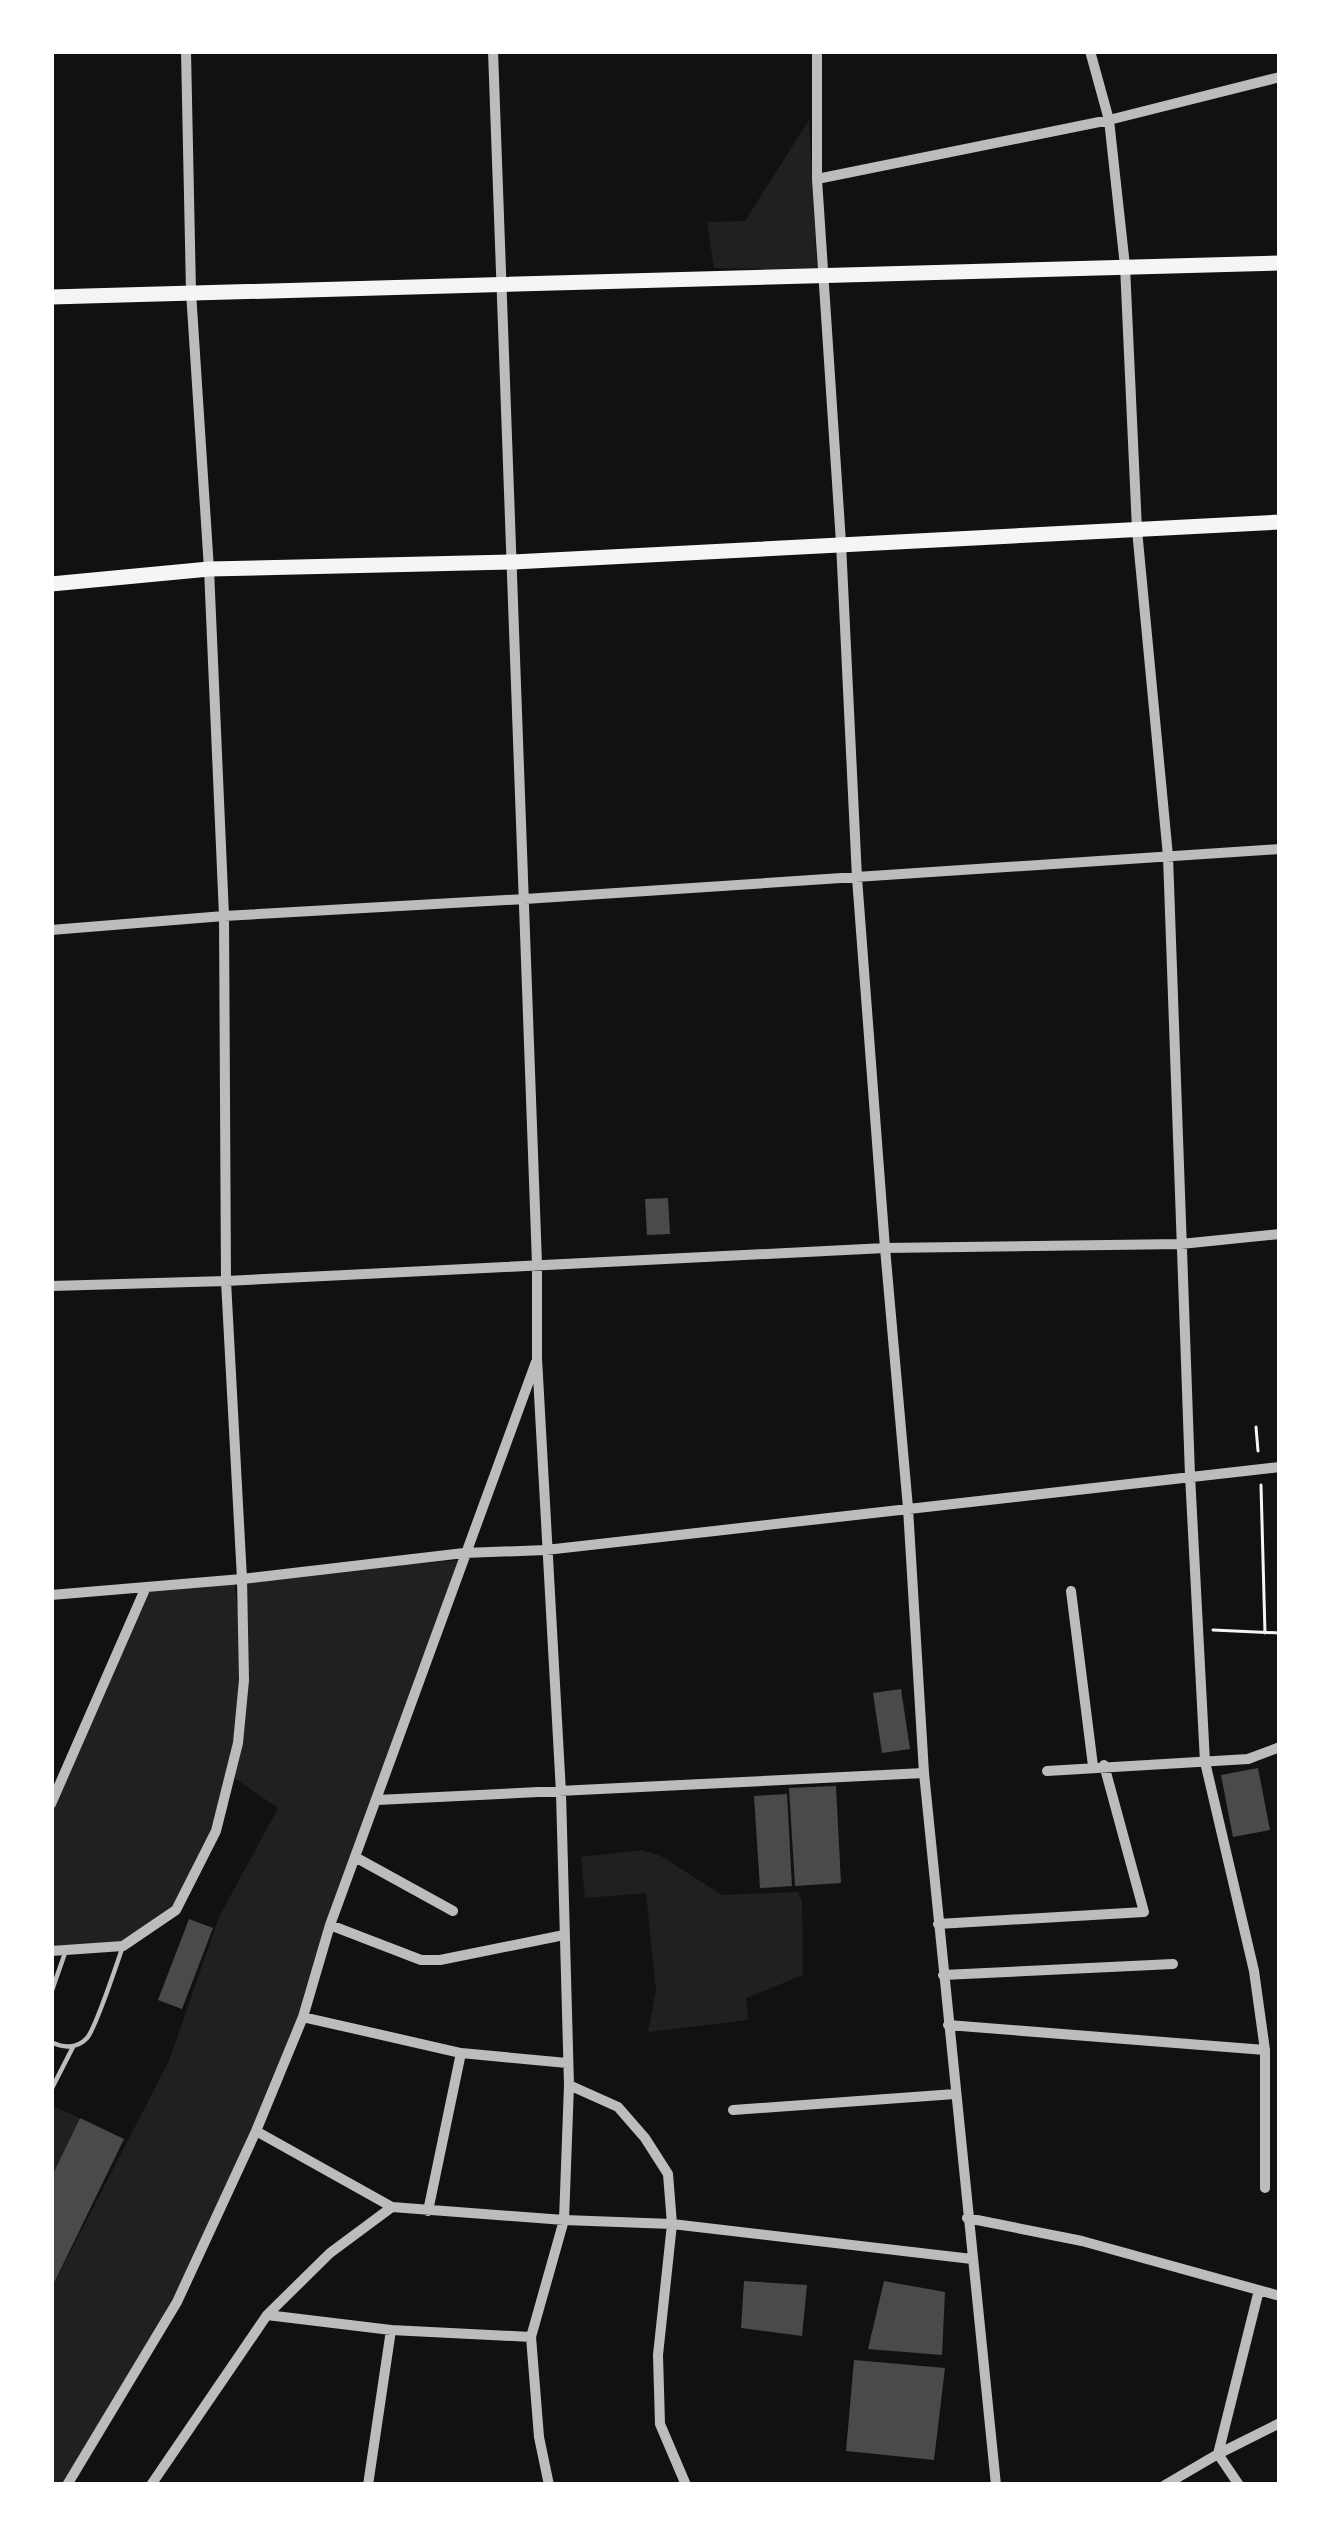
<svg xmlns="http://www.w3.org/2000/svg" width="1331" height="2536" font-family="'IBM Plex Serif',serif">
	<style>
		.green { fill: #202020 }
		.building { fill: #4a4a4a }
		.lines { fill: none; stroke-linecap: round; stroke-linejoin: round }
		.path { stroke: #f5f5f5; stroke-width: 3 }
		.service { stroke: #bcbcbc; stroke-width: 4.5 }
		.minor { stroke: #bcbcbc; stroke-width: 10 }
		.secondary { stroke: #f5f5f5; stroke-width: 15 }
	</style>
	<rect width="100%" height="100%" fill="#111"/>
	<path class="green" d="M809,120L817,270L714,268L707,222L745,221Z
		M461,1560L303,2017L177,2302L67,2485H51V2289L169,2061L219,1917L278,1808L230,1775L216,1831L176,1910L123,1946L51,1951V1804L146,1587L234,1579L239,1622L242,1579Z
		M642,1850L661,1856L722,1895L798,1892L802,1901L803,1975L746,1998L748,2020L648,2032L656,1991L646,1893L585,1898L581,1857Z
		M51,2105L80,2118L51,2178Z"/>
	<path class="building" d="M668,1198L670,1234L647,1235L645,1199Z
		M901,1689L910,1749L882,1753L873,1693Z
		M1258,1768L1270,1830L1233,1837L1221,1775Z
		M836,1786L841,1883L795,1886L789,1788Z
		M787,1794L792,1886L760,1888L754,1796Z
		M189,1919L213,1928L182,2009L158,2000Z
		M80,2118L124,2139L51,2289V2178Z
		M744,2281L807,2285L802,2336L741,2328Z
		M884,2281L945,2292L942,2355L868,2349Z
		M854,2360L945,2368L934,2460L846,2451Z"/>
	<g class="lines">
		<path class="path" d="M1256,1427L1258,1451
			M1261,1485L1265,1633
			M1213,1630L1280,1633"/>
		<path class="service" d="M51,1993L65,1953
			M51,2042C63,2048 77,2049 87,2038C96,2028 117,1963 123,1946
			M51,2090L73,2047"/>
		<path class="minor" d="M493,51L537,1264V1358L561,1793L569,2085L564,2220L531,2337L539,2437L549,2485
			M817,51V179L841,543L857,878L885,1248L908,1508L924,1773L996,2485
			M1090,51L1109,120L1125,266L1137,530L1168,856L1190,1475L1205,1762L1254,1971L1265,2050V2188
			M817,179L1109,120L1280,77
			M51,930L224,916L525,899L1280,849
			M51,1286L226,1281L885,1248L1181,1244L1280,1234
			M1071,1591L1093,1766
			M51,1595L242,1579L464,1553L546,1550L1280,1467
			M1047,1771L1248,1759L1280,1747
			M377,1800L924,1773
			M51,1804L146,1587
			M355,1857L453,1911
			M938,1924L1144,1912L1104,1765
			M330,1925L421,1960H440L564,1935
			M51,1951L123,1946L176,1910L216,1831L238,1743L244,1680L242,1579L226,1281L224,916L209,569L191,292L186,51
			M943,1975L1173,1964
			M303,2017L461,2053L567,2063
			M948,2025L1265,2050
			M569,2085L618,2107L645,2138L668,2174L672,2224L658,2355L660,2424L686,2485
			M733,2110L955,2094
			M256,2131L392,2207L564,2220L672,2224L972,2259
			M428,2211L461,2053
			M967,2218L1082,2241L1280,2296
			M267,2315L391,2330L531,2337
			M67,2485L177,2302L256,2131L303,2017L330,1925L536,1362
			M151,2485L267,2315L330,2253L392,2207
			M368,2485L391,2330
			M1165,2485L1218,2454L1280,2423
			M1239,2485L1218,2454L1259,2290"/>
		<path class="secondary" d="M51,297L1280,263
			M51,584L209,569L513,562L1280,522"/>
	</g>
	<rect width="1331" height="2536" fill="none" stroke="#ffffff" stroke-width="108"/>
</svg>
